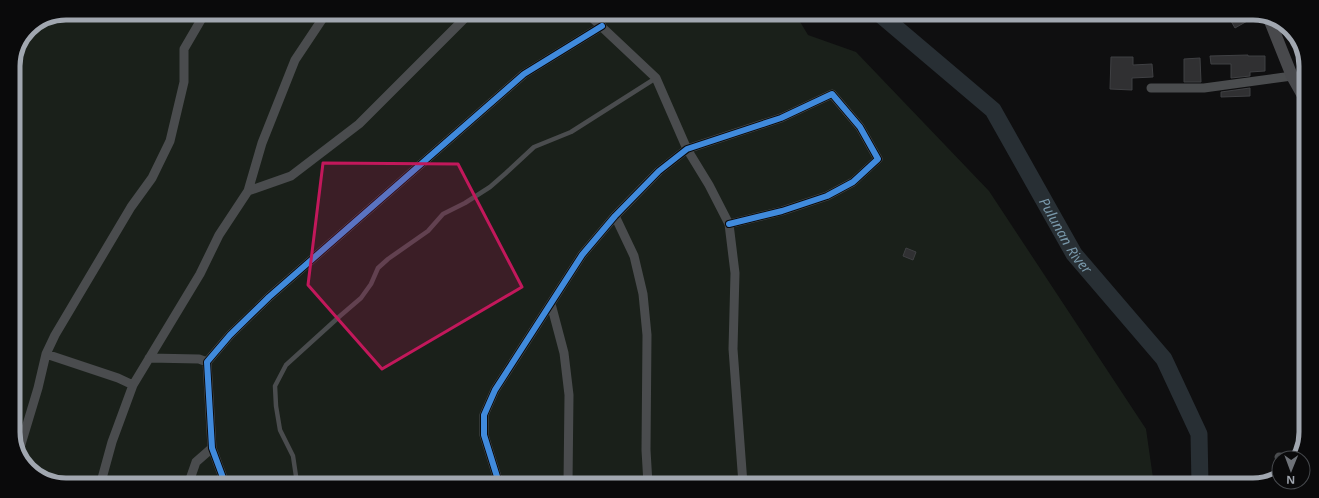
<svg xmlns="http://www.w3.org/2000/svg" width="1319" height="498" font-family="'Noto Sans',sans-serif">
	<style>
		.green { fill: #1a201a }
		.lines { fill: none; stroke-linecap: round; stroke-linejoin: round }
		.river { stroke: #282f34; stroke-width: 17 }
		.building { fill: #303032; stroke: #3f4043 }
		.service { stroke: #4a4c4e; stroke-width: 4.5 }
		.minor { stroke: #4a4c4e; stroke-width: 9 }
		.secondary { stroke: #48494c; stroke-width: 12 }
		.cycleway-casing { stroke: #0a0a0b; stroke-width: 8 }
		.cycleway { stroke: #408adc; stroke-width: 6 }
		.marked { fill: #c2185b; fill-opacity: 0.2; stroke: #c2185b; stroke-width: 3; stroke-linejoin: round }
		.labels { text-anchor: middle; stroke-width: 3.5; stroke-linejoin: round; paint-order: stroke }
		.water-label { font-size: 14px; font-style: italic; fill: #7998aa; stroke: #0a0a0b }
		.rim { fill: none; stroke: #a1a7b0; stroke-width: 5 }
	</style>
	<rect width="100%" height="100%" fill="#0f0f10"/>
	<path class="green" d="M66,13L796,15L808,35L856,52L989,191L1146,429L1154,485L49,482L24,465L13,436V63L29,28Z"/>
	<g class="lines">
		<path class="river" id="s1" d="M881,15L993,110L1074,254L1164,359L1199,434L1200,485"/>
	</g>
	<path class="building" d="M1228,16H1256L1235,28Z
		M1248,55V56H1265V71L1250,72V76L1231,78V64H1211L1210,56Z
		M1111,57H1133V65L1152,64L1153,77L1132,78V90L1110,89Z
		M1200,58L1201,82H1184V59Z
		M1250,88V96L1221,97V92Z
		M906,248L916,252L913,260L903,256Z"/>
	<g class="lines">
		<path class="service" d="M297,483L293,456L280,430L276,406L275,386L286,365L340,316L361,298L371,284L378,268L388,259L428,231L443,214L465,203L490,187L506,173L534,147L571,132L656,78"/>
		<path class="minor" d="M588,14L656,78L687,149L709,185L729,224L735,273L733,349L743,484
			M1273,26H1285
			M1151,88H1204L1292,76
			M248,191L291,176L359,124L469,14
			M615,216L634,256L643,294L647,335L646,450L648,484
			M551,304L564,353L569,395L568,483
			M46,354L118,378L133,385
			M149,358L199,359L207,362
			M19,451L38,388L46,354L55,335L131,207L152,178L170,141L184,82V49L205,13
			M1279,457L1297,458
			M101,482L112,442L133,385L200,274L219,235L248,191L262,143L295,60L323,18L328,14
			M189,482L196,462L212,448
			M225,483L212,448L207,362L230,335L269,297L524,74L602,26
			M499,483L484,435V415L495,390L582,255L615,216L659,171L687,149L781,118L832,94L860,127L878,159L853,182L827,196L782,211L729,224"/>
		<path class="secondary" d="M1268,16L1292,76L1306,101"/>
		<defs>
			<path id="cycleway" d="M225,483L212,448L207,362L230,335L269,297L524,74L602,26
				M499,483L484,435V415L495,390L582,255L615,216L659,171L687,149L781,118L832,94L860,127L878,159L853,182L827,196L782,211L729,224"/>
		</defs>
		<use href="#cycleway" class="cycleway-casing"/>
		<use href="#cycleway" class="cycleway"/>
	</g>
	<path class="marked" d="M323,163L458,164L522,287L382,369L308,285Z"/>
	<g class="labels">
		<g class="water-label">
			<text dy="5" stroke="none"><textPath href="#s1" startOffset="292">Pulunan River</textPath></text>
		</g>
	</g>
	<path d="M0 0H1319V498H0ZM66 20H1253A46 46 0 0 1 1299 66V432A46 46 0 0 1 1253 478H66A46 46 0 0 1 20 432V66A46 46 0 0 1 66 20Z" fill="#0a0a0b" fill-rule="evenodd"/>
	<path class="rim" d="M66 20H1253A46 46 0 0 1 1299 66V432A46 46 0 0 1 1253 478H66A46 46 0 0 1 20 432V66A46 46 0 0 1 66 20Z"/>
	<g transform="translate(1291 470) rotate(181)"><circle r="19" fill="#0a0a0b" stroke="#46494d"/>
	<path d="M0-3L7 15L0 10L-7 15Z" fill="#6e7278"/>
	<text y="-6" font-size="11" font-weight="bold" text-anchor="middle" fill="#a1a7b0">N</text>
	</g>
</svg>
